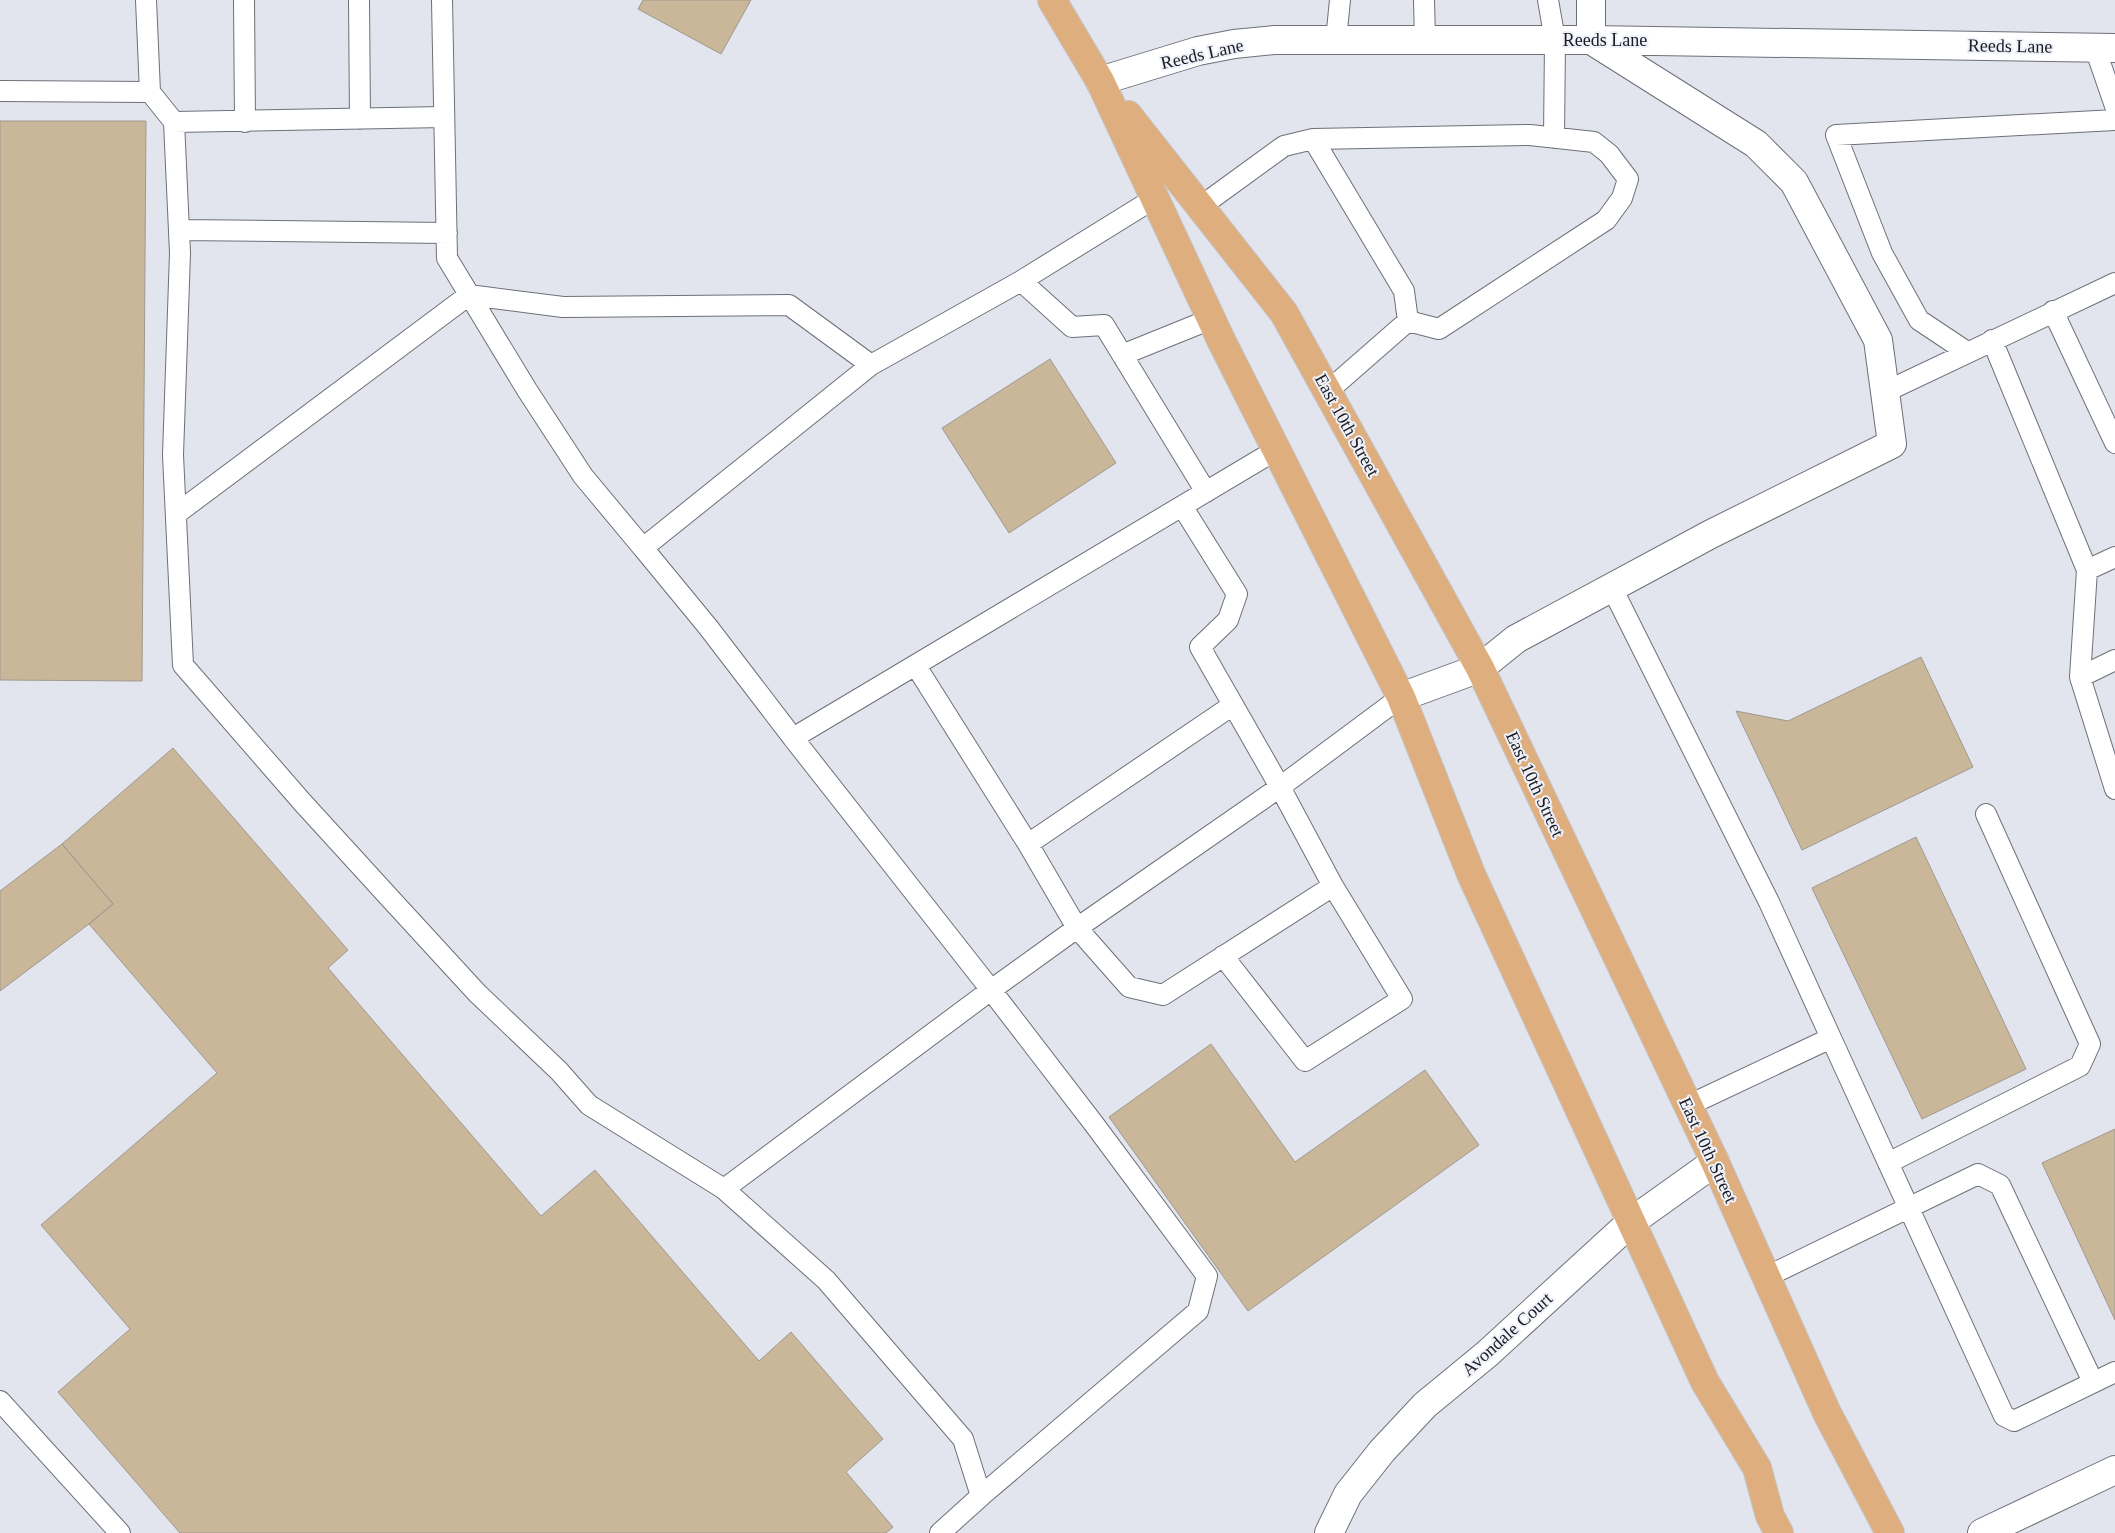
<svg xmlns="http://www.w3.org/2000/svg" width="2115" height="1533" font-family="Georgia,serif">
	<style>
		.building { fill: #cab79a; stroke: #9e9990 }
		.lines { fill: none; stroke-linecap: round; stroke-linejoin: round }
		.lane-casing { stroke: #6e7079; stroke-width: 22 }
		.street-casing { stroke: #6e7079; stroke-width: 30 }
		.primary-casing { stroke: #c3c4c5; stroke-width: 30 }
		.lane { stroke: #fff; stroke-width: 20 }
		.street { stroke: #fff; stroke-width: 28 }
		.primary { stroke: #dfae7e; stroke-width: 28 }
		.labels { text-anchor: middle; stroke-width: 4; stroke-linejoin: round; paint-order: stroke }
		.street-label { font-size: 18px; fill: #1a1b1f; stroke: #eff2fb }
	</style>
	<rect width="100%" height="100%" fill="#e2e4ee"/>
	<path class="building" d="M643,0H751L721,54L638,9Z
		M0,121H146L142,681L0,680Z
		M1050,359L1116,463L1009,533L942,428Z
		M1921,657L1973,767L1802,850L1736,711L1788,721Z
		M173,748L348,950L328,968L541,1216L595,1170L759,1361L791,1332L883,1439L846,1472L893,1527L886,1533H180L58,1392L130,1329L41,1225L217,1073L89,924L113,904L62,844Z
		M1916,837L2026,1069L1922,1119L1812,888Z
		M62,844L113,904L89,924L0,991V891Z
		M1211,1044L1295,1162L1425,1070L1479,1145L1248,1311L1109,1117Z
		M2115,1129V1320L2042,1163Z"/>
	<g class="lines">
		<defs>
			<path id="lane" d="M244,0L245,122
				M359,0L360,119
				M442,0L447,258L527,390L583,476L643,548
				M1424,0L1425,40
				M1548,0L1555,40L1554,138
				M1336,40L1340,0
				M2095,48L2115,106
				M0,91L150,92L146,0
				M150,92L174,122L180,253L173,455L183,665L303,803L387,895L477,993L559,1071L589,1105L724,1189L826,1280L963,1439L981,1496L940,1533
				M174,122L444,117
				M1313,139L1530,135L1594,142L1609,154L1628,179L1622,198L1606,220L1439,329L1408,321
				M1155,198L1021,281L871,365L643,548L708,627L793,738L1276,450
				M1200,207L1284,146L1313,139L1404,291L1408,321L1328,391
				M179,230L447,233
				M1021,281L1072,327L1104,325L1206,492
				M2053,311L2115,443
				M1992,340L2087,570L2080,677L2115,789
				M1967,352L1919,320L1882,253L1836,135L2115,120
				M1122,355L1211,319
				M1885,392L2115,283
				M1182,506L1237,594L1228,620L1200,647L1280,787L1401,697
				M176,514L469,295L563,307L789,305L871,365
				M2087,570L2115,557
				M1612,588L1769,902L1831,1038L1687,1106
				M916,666L1028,844L1233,705
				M2080,677L2115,660
				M793,738L991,990L1077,928L1280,787L1333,886L1163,995L1129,987L1077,928L1028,844
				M1223,956L1305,1061L1402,999L1333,886
				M1831,1038L2004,1416L2014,1421L2115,1372
				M1888,1163L2080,1066L2090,1044L1986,814
				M724,1189L991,990L1094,1124L1207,1276L1198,1311L981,1496
				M1766,1277L1978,1174L2000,1185L2093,1382
				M0,1401L120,1533"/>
			<path id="street" d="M1100,81L1198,51L1234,44L1274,40H1591L2115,48
				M1401,697L1480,668L1516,639L1711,534L1892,444L1878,340L1794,182L1756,144L1591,40V0
				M1329,1533L1348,1494L1382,1451L1425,1405L1487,1354L1631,1222L1715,1162
				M1982,1533L2115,1470"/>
			<path id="primary" d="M1052,0L1100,81L1221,340L1401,697L1471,874L1705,1382L1757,1468L1770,1516L1779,1533
				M1128,115L1284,313L1480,668L1715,1162L1827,1413L1890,1533"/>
		</defs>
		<use href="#lane" class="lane-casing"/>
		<use href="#street" class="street-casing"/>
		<use href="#primary" class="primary-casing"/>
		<use href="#lane" class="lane"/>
		<use href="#street" class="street"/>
		<use href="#primary" class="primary"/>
	</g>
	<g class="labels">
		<g class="street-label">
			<text x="1605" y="46">Reeds Lane</text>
			<text transform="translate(2010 46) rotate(1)" y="6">Reeds Lane</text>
			<text transform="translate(1202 54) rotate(-13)" y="6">Reeds Lane</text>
			<text transform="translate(1347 425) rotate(61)" y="6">East 10th Street</text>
			<text transform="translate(1535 784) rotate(65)" y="6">East 10th Street</text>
			<text transform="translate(1708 1150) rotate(65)" y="6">East 10th Street</text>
			<text transform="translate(1507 1334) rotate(-42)" y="6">Avondale Court</text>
		</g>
	</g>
</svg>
